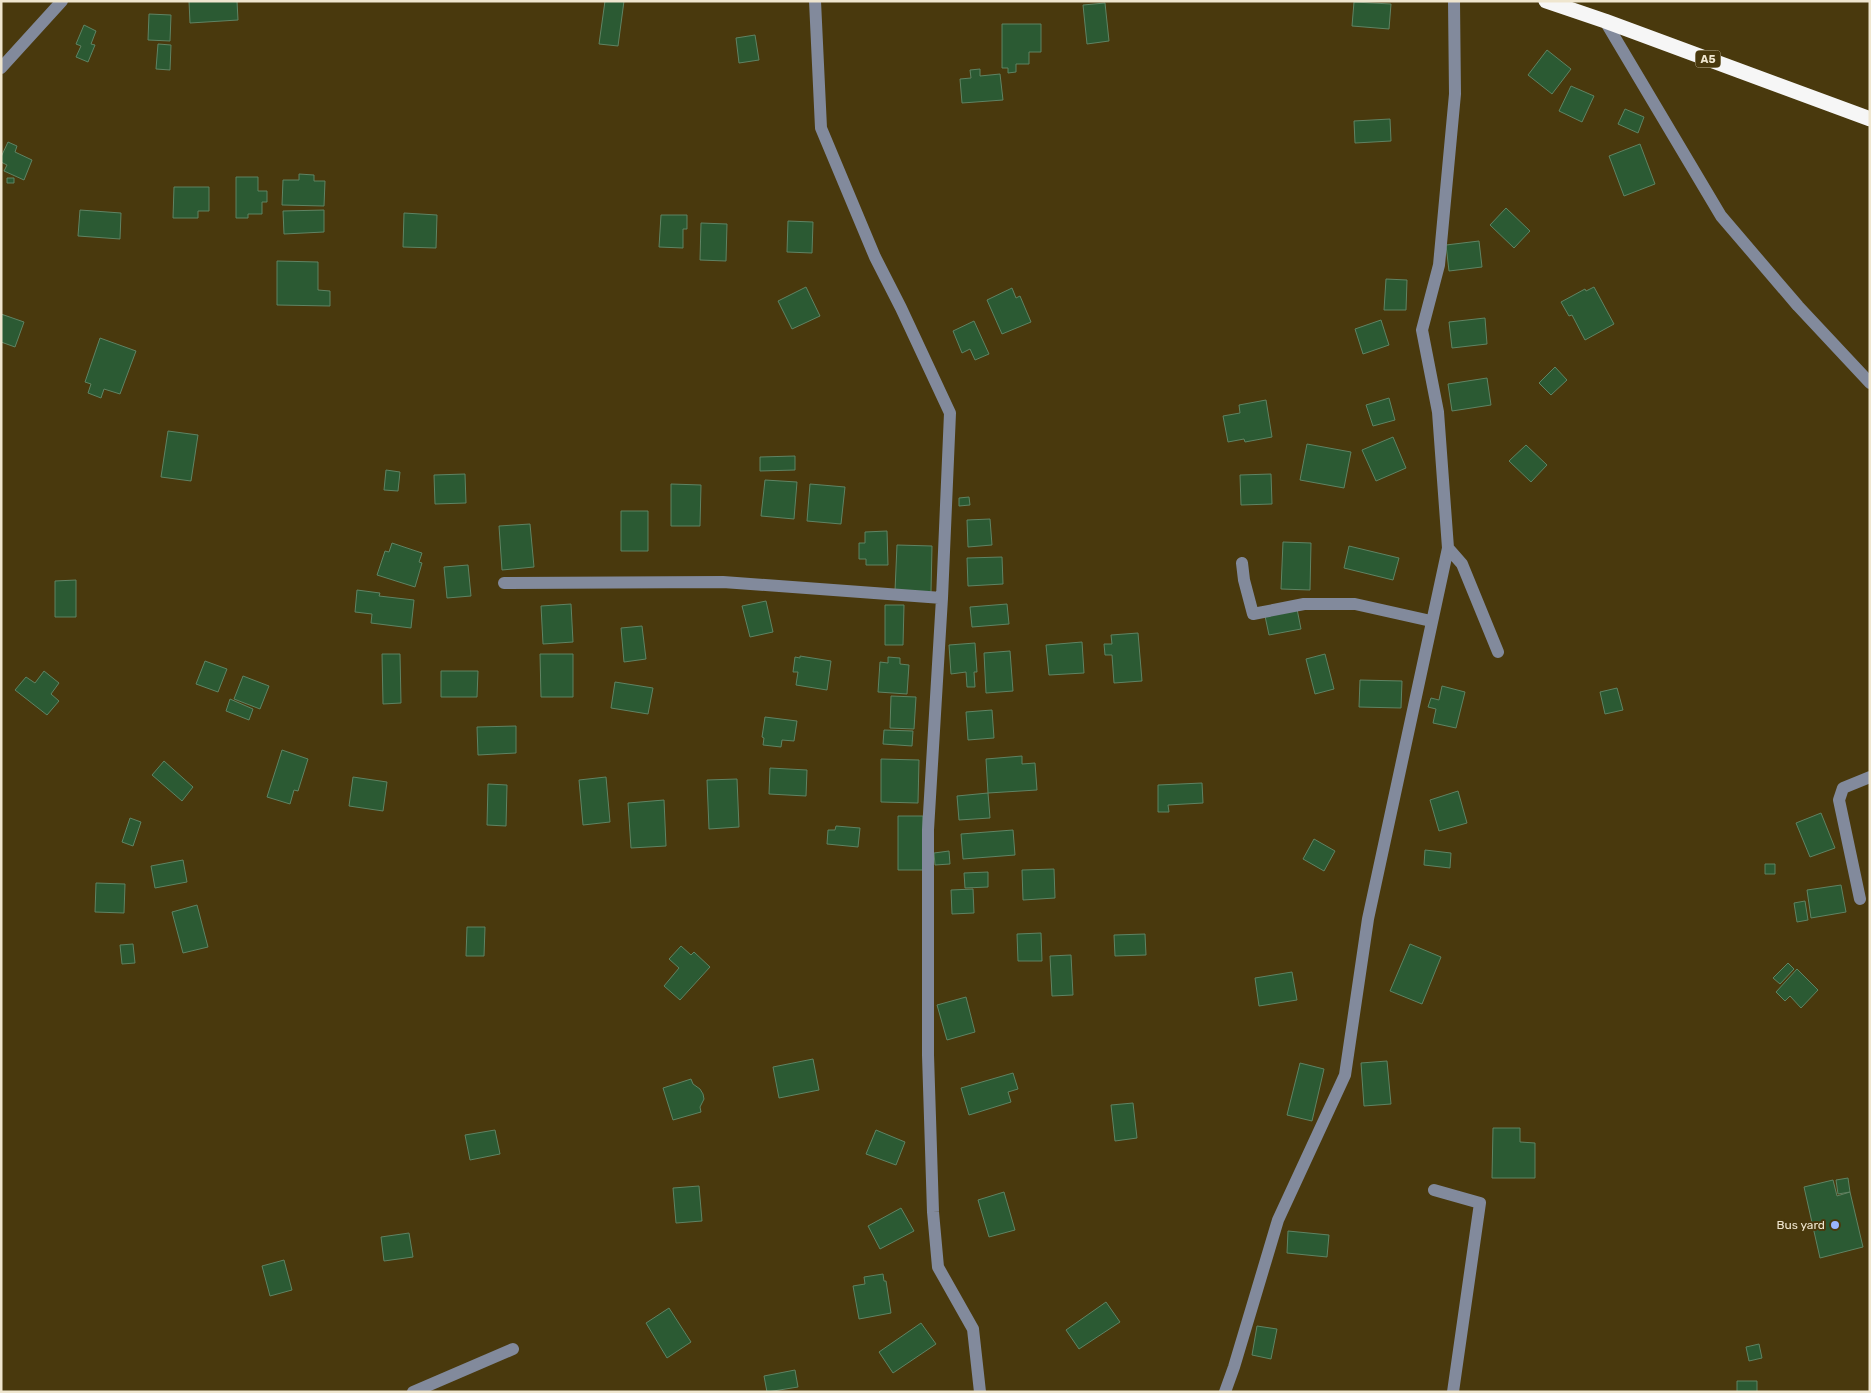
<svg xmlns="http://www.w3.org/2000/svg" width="1871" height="1393" font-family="Rubik,sans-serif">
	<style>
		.building { fill: #2b5a33; stroke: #5f8363 }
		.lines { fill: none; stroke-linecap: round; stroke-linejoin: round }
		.minor { stroke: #828a9c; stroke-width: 12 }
		.highway { stroke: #f6f6f6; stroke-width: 15 }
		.poi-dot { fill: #99b5fd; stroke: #49390d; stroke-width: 2 }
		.labels { text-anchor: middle; stroke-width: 4; stroke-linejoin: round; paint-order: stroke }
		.shield { fill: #49390d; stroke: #bdb295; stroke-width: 1 }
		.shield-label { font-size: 11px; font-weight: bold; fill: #efe6cf }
		.poi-label { font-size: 12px; fill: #efe6cf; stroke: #49390d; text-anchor: end }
	</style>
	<rect width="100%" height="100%" fill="#49390d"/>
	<path class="building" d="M189,1H237L238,20L190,23Z
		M605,1H624L618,46L599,44Z
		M1354,2L1391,4L1389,29L1352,26Z
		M1105,3L1109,41L1087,44L1083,5Z
		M149,14L171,15L170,41L148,40Z
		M1002,24H1041V52H1029V64H1016V72L1008,73V68H1002Z
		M84,25L96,31L91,44L95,45L88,62L76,57L81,46L76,44Z
		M755,35L759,60L739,63L736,38Z
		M158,44L171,45L170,70L156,69Z
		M1547,50L1571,69L1552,94L1528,75Z
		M980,69V76L1000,74L1003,100L962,103L960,79L971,78L970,70Z
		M1571,86L1594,96L1582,122L1559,111Z
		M1625,109L1644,117L1638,133L1618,124Z
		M1390,119L1391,141L1355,143L1354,121Z
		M8,142L17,146L15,152L32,160L24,180L4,171L7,165L1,162V157Z
		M1640,144L1655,184L1624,196L1609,156Z
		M299,174L314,175V181H325L324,206L282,205L283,180H299Z
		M236,177H258V191H267V202H262V214H248V218H236Z
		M7,178H14V183H7Z
		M174,187H209V211H198V218H173Z
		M1506,208L1530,231L1514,248L1490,225Z
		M80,210L121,213L120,239L78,236Z
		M324,210V232L284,234L283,211Z
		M404,213L437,215L436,248L403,247Z
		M661,215H687V229H683V248L659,247Z
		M788,221L813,222L812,253L787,252Z
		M701,223L727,224L726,261L700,260Z
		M1479,241L1482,267L1449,271L1446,245Z
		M277,261L318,262V290L330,291V306L277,305Z
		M1386,279L1407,280L1406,310H1384Z
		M806,287L820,316L792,329L778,301Z
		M1594,287L1614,324L1585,340L1572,315L1569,316L1561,302L1585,289L1586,291Z
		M1012,288L1016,298L1020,296L1031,322L1002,334L987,300Z
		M1,314L24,322L15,347L1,342Z
		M1485,318L1487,344L1452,348L1449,322Z
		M1381,320L1389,345L1363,354L1355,329Z
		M974,321L989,354L975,360L970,349L962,353L953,331Z
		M100,338L136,351L120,394L104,389L101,398L88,393L91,384L85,382Z
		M1555,367L1567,380L1551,395L1539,383Z
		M1487,378L1491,405L1452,411L1448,384Z
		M1389,398L1395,420L1373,426L1366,405Z
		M1266,400L1272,437L1245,442L1244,439L1228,442L1223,416L1240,413L1239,405Z
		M168,431L198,435L191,481L161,477Z
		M1393,437L1406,468L1376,481L1362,450Z
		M1307,444L1351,452L1344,488L1300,480Z
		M1526,445L1547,465L1531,482L1509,461Z
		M795,456V470L760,471V457Z
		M386,470L400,472L398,491L384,490Z
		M465,474L466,503L435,504L434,475Z
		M1271,474L1272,504L1241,505L1240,475Z
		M765,480L797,482L794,519L761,516Z
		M671,484L701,485L700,526H671Z
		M810,484L845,487L841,524L807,521Z
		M969,497L970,505L959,506V498Z
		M621,511H648V551H621Z
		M990,519L992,545L968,547L967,520Z
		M530,524L534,567L502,570L499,526Z
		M887,531L888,565H866V559H859V543H865V532Z
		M1283,542L1311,543L1310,590L1281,589Z
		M392,543L422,553L419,562L422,563L415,587L377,575L385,551L389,552Z
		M897,545L932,546L931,592L895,591Z
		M1349,546L1399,558L1393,580L1344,568Z
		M1002,557L1003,584L968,586L967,558Z
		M468,565L471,596L447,598L444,567Z
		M76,580V617H55V581Z
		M357,590L380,593L379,596L414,600L411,628L371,623L372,614L355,612Z
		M766,601L773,632L750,637L742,606Z
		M571,604L573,642L543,644L541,606Z
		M1007,604L1009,624L972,627L970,607Z
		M885,605H904L903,645H885Z
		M1297,609L1301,629L1269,635L1265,616Z
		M642,626L646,659L624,662L621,628Z
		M1138,633L1142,681L1114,683L1112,655H1105L1104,644H1112L1111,635Z
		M1082,642L1084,673L1049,675L1046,645Z
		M975,643L977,672H974L975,687H967L966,672L951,674L949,645Z
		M1010,651L1013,691L986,693L984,653Z
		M382,654H400L401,703L383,704Z
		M540,654H573V697H541Z
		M1325,654L1334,689L1315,694L1306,659Z
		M800,656L831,661L827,690L796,685L798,672H793L795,657L800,658Z
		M888,657L900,658V664L909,665L907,694L878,692L880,662L888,663Z
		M205,661L227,669L218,692L196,684Z
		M44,671L59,683L51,694L59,701L47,715L15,690L26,677L35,683Z
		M441,671H478L477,697H441Z
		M243,676L269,686L260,709L234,699Z
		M1360,680L1402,681L1401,708L1359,707Z
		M615,682L653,688L648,714L611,708Z
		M1442,686L1465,692L1456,728L1433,723L1436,709L1428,707L1431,698L1439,700Z
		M1617,688L1623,710L1605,714L1600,692Z
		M891,696L916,697L914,729L890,728Z
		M230,699L253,709L249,720L226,711Z
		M992,710L994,738L968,740L966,712Z
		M765,717L797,721L794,741L782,740L781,747L763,745L764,738L762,737Z
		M516,726V753L478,755L477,727Z
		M884,730L913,731L912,746L883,744Z
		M282,750L308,759L298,791L294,790L290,804L267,797Z
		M1022,756V764L1035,763L1037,790L988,793L986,759Z
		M881,759L919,760L918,803L881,802Z
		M164,761L193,787L182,801L152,775Z
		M770,768L807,770L806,796L769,794Z
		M353,777L387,782L383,811L349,806Z
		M606,777L610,822L583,825L579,780Z
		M737,779L739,827L709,829L707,780Z
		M1202,783L1203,803L1168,805L1169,812H1158V785Z
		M488,784L507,785L506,826L487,825Z
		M1458,791L1467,823L1439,831L1430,800Z
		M988,793L990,818L959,820L957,796Z
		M664,800L666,846L631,848L628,803Z
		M1821,813L1835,848L1810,857L1796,823Z
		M898,816H923V870H898Z
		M130,818L141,822L133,846L122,842Z
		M836,826L860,828L858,847L827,844L828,830H835Z
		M1013,830L1015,855L963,859L961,834Z
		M1314,839L1335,851L1324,871L1303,859Z
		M1425,850L1451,853L1450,868L1424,865Z
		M949,851L950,864L935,865L934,853Z
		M183,860L187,882L155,888L151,866Z
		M1765,864H1775V874H1765Z
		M1054,869L1055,898L1023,900L1022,870Z
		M988,872V887L965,888L964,873Z
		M96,883L125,884L124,913L95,912Z
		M1841,885L1846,912L1811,918L1807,890Z
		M973,889L974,913L952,914L951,890Z
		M1805,901L1808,920L1797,922L1794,903Z
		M197,905L208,947L183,953L172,912Z
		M467,927H485L484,956H466Z
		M1041,933L1042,961H1018L1017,934Z
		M1145,934L1146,955L1115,956L1114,935Z
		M133,944L135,963L122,964L120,945Z
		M1410,944L1441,957L1422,1004L1390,991Z
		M681,946L691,955L694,952L710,967L680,1000L664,986L679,968L669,959Z
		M1071,955L1073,995L1052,996L1050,956Z
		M1788,963L1794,969L1780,984L1773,978Z
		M1797,969L1818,990L1801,1008L1790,996L1785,1001L1776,992Z
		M1292,972L1297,1000L1259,1006L1255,978Z
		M966,997L975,1032L947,1040L937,1005Z
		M813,1059L819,1090L779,1098L773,1067Z
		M1387,1061L1391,1104L1364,1106L1361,1063Z
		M1300,1063L1324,1069L1312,1121L1287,1115Z
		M1013,1073L1018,1089L1008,1092L1011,1102L969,1115L961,1088Z
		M691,1079L693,1084L700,1089L703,1094L704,1099L700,1107L701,1112L673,1120L663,1088Z
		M1133,1103L1137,1138L1115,1141L1111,1105Z
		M1493,1128H1520V1142L1535,1143V1178H1492Z
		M495,1130L500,1154L470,1160L465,1135Z
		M876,1130L905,1142L896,1165L866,1154Z
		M1848,1178L1850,1192L1838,1194L1836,1180Z
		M1833,1180L1837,1196L1850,1192L1863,1247L1820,1258L1804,1187Z
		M699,1186L702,1221L676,1223L673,1188Z
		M1004,1192L1015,1230L989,1237L978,1200Z
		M901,1208L914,1231L880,1249L868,1226Z
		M1288,1231L1329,1235L1327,1257L1287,1253Z
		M409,1233L413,1257L384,1261L381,1237Z
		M284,1260L292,1290L270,1296L262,1266Z
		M883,1274L884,1281H886L891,1313L859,1319L853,1286L865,1284L864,1277Z
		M1106,1302L1120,1322L1079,1349L1066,1330Z
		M669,1308L691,1342L667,1358L646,1323Z
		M921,1323L936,1344L893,1373L879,1352Z
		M1257,1326L1277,1329L1271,1359L1252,1355Z
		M1759,1344L1762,1358L1749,1361L1746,1347Z
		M795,1370L798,1387L767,1392L764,1376Z
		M1737,1381H1757V1392H1737Z"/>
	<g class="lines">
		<path class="minor" d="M815,1L821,128L875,257L901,308L950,413L942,598L928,830V1055L933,1212L938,1267L973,1329L980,1392
			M1605,21L1721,216L1798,306L1870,383
			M1,68L62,1
			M1448,548L1462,564L1498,652
			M1242,563L1244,580L1253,614L1304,604H1355L1431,621
			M504,583L723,582L942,598
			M1860,899L1839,800L1843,788L1870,777
			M1434,1190L1480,1203L1453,1392
			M413,1392L513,1349
			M1225,1392L1234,1367L1278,1220L1345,1075L1368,919L1448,548L1438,412L1422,330L1439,265L1455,94L1454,1"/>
		<path class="highway" d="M1546,1L1605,21L1870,119"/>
	</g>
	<circle class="poi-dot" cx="1835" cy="1225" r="5"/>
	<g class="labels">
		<rect class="shield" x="1695.5" y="50.5" width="25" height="17" rx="4"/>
		<g class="shield-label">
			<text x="1708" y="63">A5</text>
		</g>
		<g class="poi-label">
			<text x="1825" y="1229">Bus yard</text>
		</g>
	</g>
	<rect width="1871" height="1393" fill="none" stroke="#efe6cf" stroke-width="5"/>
</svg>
